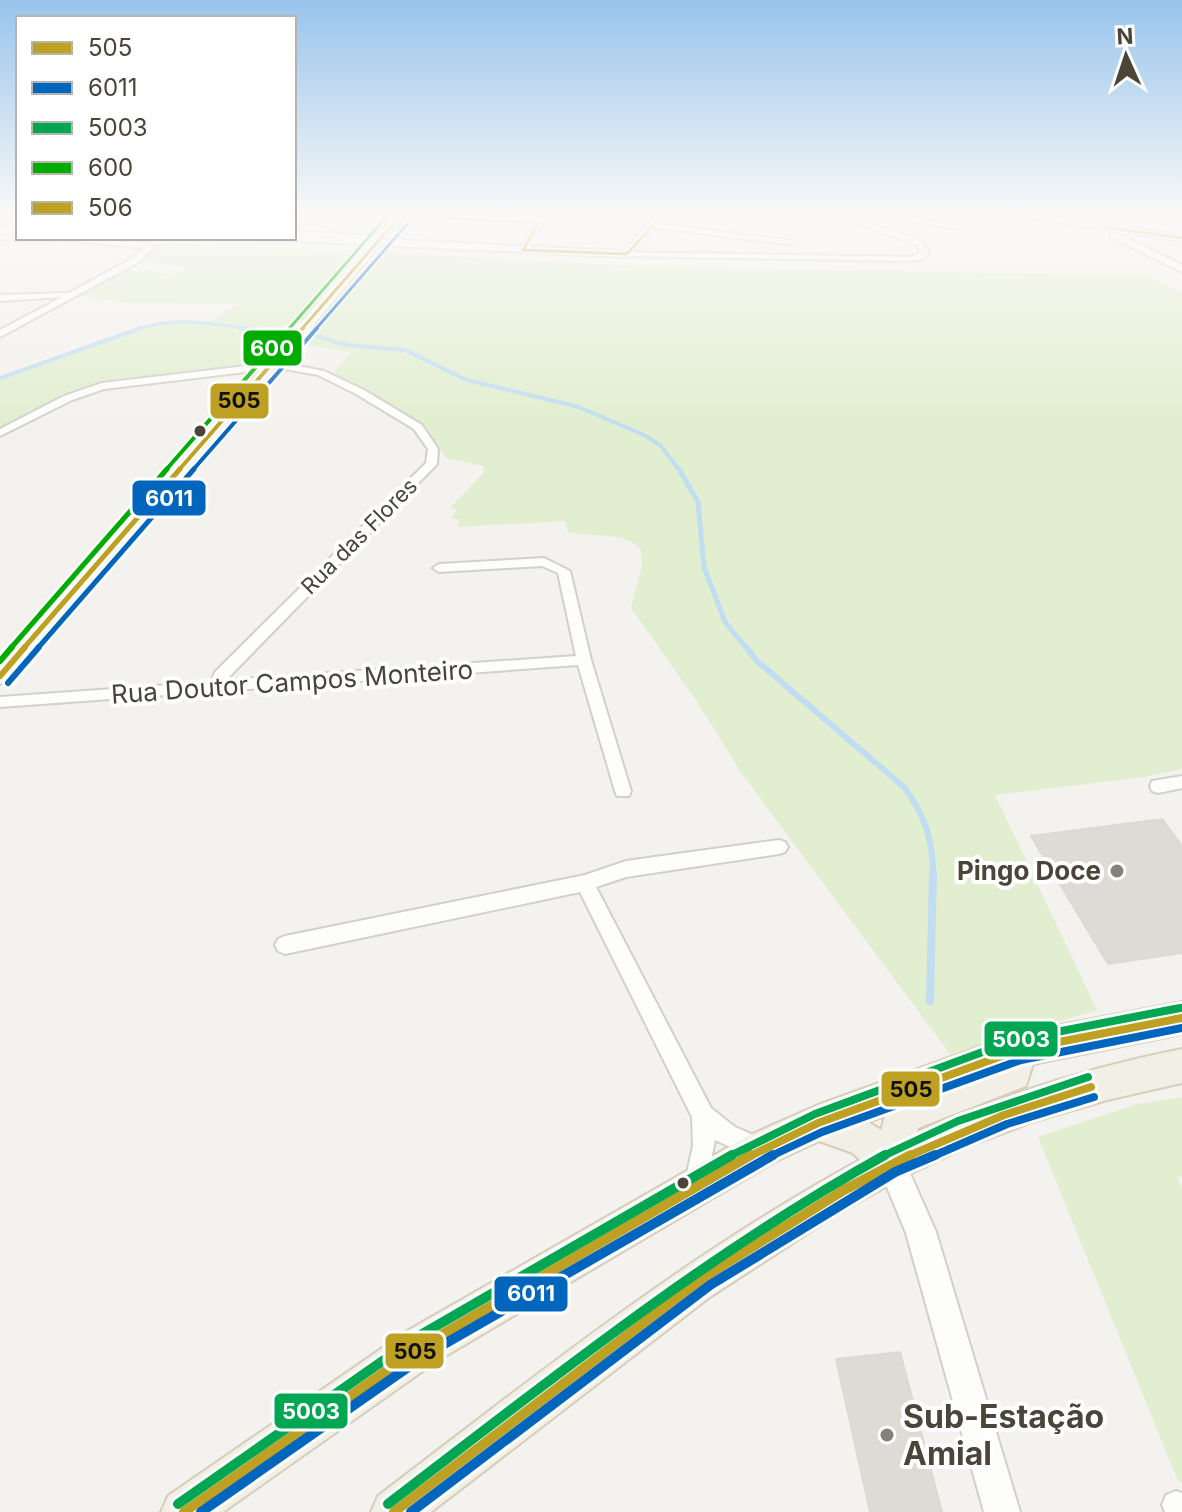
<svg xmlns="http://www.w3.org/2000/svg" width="1182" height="1512" font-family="Inter,sans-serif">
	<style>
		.green { fill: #e1eecf }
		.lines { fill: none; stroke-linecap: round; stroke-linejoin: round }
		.stream-far4 { stroke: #c0ddf1; stroke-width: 3 }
		.stream-far3 { stroke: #c0ddf1; stroke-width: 4 }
		.stream-far2 { stroke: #c0ddf1; stroke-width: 5 }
		.stream-far1 { stroke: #c0ddf1; stroke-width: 6 }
		.stream { stroke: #c0ddf1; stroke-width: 8 }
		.building { fill: #dedbd6; stroke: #dcd9d4; stroke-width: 2 }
		.minor-casing { stroke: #d2d0cb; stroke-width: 4 }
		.tertiary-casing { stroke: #d2d0cb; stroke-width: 4 }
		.secondary-casing { stroke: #d3cfc5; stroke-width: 4 }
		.primary-casing { stroke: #d6cebb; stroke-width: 4 }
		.minor { fill: #fdfdfc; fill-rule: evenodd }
		.tertiary { fill: #fdfdfc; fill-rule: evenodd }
		.secondary { fill: #f7f6f1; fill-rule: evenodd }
		.primary { fill: #f2efe6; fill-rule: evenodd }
		.secondary-bridge-far1-casing { stroke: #d3cfc5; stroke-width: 14; stroke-linecap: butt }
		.secondary-bridge-casing { stroke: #d3cfc5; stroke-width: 18; stroke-linecap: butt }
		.secondary-bridge-far1 { stroke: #f7f6f1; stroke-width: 12 }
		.secondary-bridge { stroke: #f7f6f1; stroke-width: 15 }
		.bus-1-far5-casing { stroke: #fff; stroke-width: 6 }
		.bus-1-far4-casing { stroke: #fff; stroke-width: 8 }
		.bus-1-far3-casing { stroke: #fff; stroke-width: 10 }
		.bus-1-far2-casing { stroke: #fff; stroke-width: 12 }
		.bus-1-far1-casing { stroke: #fff; stroke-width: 14 }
		.bus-1-casing { stroke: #fff; stroke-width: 16 }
		.bus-2-far5-casing { stroke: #fff; stroke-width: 6 }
		.bus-2-far4-casing { stroke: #fff; stroke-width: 8 }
		.bus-2-far3-casing { stroke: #fff; stroke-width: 10 }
		.bus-2-far2-casing { stroke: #fff; stroke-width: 12 }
		.bus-2-far1-casing { stroke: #fff; stroke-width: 14 }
		.bus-2-casing { stroke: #fff; stroke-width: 16 }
		.bus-3-far1-casing { stroke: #fff; stroke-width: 14 }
		.bus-3-casing { stroke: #fff; stroke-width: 16 }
		.bus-4-far3-casing { stroke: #fff; stroke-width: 6 }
		.bus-4-far2-casing { stroke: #fff; stroke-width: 8 }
		.bus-4-far1-casing { stroke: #fff; stroke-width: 10 }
		.bus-4-casing { stroke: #fff; stroke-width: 12 }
		.bus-5-casing { stroke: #fff; stroke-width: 6 }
		.bus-1-far5 { stroke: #bea022; stroke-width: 3 }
		.bus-1-far4 { stroke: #bea022; stroke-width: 4 }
		.bus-1-far3 { stroke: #bea022; stroke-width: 5 }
		.bus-1-far2 { stroke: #bea022; stroke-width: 6 }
		.bus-1-far1 { stroke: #bea022; stroke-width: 8 }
		.bus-1 { stroke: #bea022; stroke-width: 10 }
		.bus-2-far5 { stroke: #0065bd; stroke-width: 3 }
		.bus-2-far4 { stroke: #0065bd; stroke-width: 4 }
		.bus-2-far3 { stroke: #0065bd; stroke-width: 5 }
		.bus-2-far2 { stroke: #0065bd; stroke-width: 6 }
		.bus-2-far1 { stroke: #0065bd; stroke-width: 8 }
		.bus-2 { stroke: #0065bd; stroke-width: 10 }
		.bus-3-far1 { stroke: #00a651; stroke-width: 8 }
		.bus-3 { stroke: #00a651; stroke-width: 10 }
		.bus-4-far3 { stroke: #00ac00; stroke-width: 3 }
		.bus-4-far2 { stroke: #00ac00; stroke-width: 4 }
		.bus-4-far1 { stroke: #00ac00; stroke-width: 5 }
		.bus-4 { stroke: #00ac00; stroke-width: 6 }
		.bus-5 { stroke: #bea022; stroke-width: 3 }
		.bus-dot { fill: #4b4439; stroke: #fff; stroke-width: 3 }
		.poi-dot { fill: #868178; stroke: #fff; stroke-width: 3 }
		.labels { text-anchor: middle; stroke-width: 8; stroke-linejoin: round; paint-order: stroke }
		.far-street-label { font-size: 22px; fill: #4b4439; stroke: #fff }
		.street-label { font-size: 26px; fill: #4b4439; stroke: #fff }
		.poi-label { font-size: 26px; font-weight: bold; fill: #4b4439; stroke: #fff; text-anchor: end }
		.near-poi-label { font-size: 32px; font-weight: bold; fill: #4b4439; stroke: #fff; text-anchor: start }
		.line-badge { stroke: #fff; stroke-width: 3 }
		.badge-label { font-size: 22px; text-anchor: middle; font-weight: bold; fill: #fff }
		.pale-badge-label { font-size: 22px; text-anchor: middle; font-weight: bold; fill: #111 }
	</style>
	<rect width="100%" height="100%" fill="#f4f2ee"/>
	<path class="green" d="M166,243L362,253L262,362L99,384L0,430V379L138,328L163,322L207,323L237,304L128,303L77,295L125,268L176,275L187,268L139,261L159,244Z
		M378,252L637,266L1147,276L1182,293V769L1144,777L995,795L1097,1010L950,1054L740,771L696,700L631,608L642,566L641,549C621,530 594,538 568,532L565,521L458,527L459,519H451L457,510L450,508L484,472L483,466L446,458L425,425L331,376L351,352L298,344Z
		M1182,1097V1176L1177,1177L1182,1188V1483L1178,1481L1038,1137L1138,1104Z"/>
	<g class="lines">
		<path class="stream-far4" d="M135,330C182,313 219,327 267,330"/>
		<path class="stream-far3" d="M239,328L290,331
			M307,333L346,345L405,350L467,380L579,407L646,436L661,446L680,471
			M0,378L141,328"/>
		<path class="stream-far2" d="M679,469L698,502L704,567L725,622L747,649"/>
		<path class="stream-far1" d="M746,647L757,661L905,788C925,816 933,840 933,874"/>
		<path class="stream" d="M930,1001L933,872"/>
	</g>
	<path class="building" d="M1162,819L1182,846V953L1108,964L1031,836Z
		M900,1352L942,1512H870L836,1359Z"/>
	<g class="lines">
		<defs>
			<path id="minor" d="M407,216L538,221L540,216L547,218L523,252L519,250L535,225Z
				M839,216H849L922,241L929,252L924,259L910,261L627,256L623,254L627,252L910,257L921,252L916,245Z
				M886,216H903L960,227L956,229Z
				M1065,216H1074L1092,225L1085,227Z
				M652,223L794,241L798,243L794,245L649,227Z
				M294,231L380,236L384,238L380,240L294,235Z
				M18,235L21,239L0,240V236Z
				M42,238L148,243L154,248L137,263L0,337V330L62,297L0,301V295L69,293L131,259L146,248Z
				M279,362L324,371L364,390L422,425L438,449L437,464L226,680L576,656L558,573L542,566L439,572L433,568L439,564L544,558L570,571L591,660L631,791L629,796H617L615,791L578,665L0,707V697L211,682L215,672L426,463L428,449L414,429L356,394L318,375L279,368L104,389L72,400L0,436V429L64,396L102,383Z
				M1182,776V788L1158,793L1152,791L1150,786L1152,781Z
				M779,840L785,842L788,847L785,852L779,854L626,877L596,887L711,1108L735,1127L767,1141L770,1149L767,1157L759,1160L715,1140L705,1190L697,1194L689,1190L685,1182L693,1146L692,1117L580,892L285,954L278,951L275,945L278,939L285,936L585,875L626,861Z
				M1176,1491L1182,1493V1512H1165L1162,1505L1166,1495Z"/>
			<path id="tertiary" d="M656,216H665L627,257L294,241L289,238H294V235L624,251Z
				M1016,216H1041L1182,235V241Z
				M0,218L18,219V225L0,224Z
				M1111,233H1117L1182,265V272L1111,237Z
				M891,1149L901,1153L936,1232L1020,1512H984L906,1233L877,1163L881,1153Z"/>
			<path id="secondary" d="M394,216H405L381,242H373V238Z
				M276,356L283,360L281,363L8,681L0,684V662L271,357Z"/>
			<path id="primary" d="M1182,1002V1034L1033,1064L1026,1086L918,1128L917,1132C1003,1095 1090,1067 1182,1049V1083L1107,1100L1032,1122L969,1146L903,1177L837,1214L710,1297L431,1512H371L378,1496C534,1377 687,1254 860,1160L853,1153L819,1141L774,1162L437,1361L223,1512H161L168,1496L407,1331L748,1136L818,1105L1018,1033ZM885,1116L881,1130L868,1122Z"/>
		</defs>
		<use href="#minor" class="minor-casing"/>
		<use href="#tertiary" class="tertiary-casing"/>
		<use href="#secondary" class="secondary-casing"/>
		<use href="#primary" class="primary-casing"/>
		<use href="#minor" class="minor"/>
		<use href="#tertiary" class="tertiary"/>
		<use href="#secondary" class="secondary"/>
		<use href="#primary" class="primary"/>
		<defs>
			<path id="secondary-bridge-far1" d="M302,330L377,240"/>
			<path id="secondary-bridge" d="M276,360L303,328"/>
		</defs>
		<use href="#secondary-bridge-far1" class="secondary-bridge-far1-casing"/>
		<use href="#secondary-bridge" class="secondary-bridge-casing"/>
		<use href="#secondary-bridge-far1" class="secondary-bridge-far1"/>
		<use href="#secondary-bridge" class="secondary-bridge"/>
		<defs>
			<path id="bus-1-far5" d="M301,330L400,216"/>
			<path id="bus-1-far4" d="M178,471L303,328"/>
			<path id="bus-1-far3" d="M23,649L180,469"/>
			<path id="bus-1-far2" d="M0,676L25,647"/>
			<path id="bus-1-far1" d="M748,1157L818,1123L1018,1050L1182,1018
				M906,1157L1004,1115L1091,1087"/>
			<path id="bus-1" d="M184,1512L422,1346L751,1155
				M394,1512L704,1277L844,1190L911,1155"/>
			<path id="bus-2-far5" d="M315,330L408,223"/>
			<path id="bus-2-far4" d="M192,471L317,328"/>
			<path id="bus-2-far3" d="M37,649L194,469"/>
			<path id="bus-2-far2" d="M8,683L39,647"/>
			<path id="bus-2-far1" d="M769,1157L822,1132L1021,1060L1182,1028
				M931,1157L1007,1124L1094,1097"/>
			<path id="bus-2" d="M201,1512L427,1354L773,1155
				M411,1512L710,1285L895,1172L935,1155"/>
			<path id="bus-3-far1" d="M728,1157L815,1114L1015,1040L1180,1008
				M881,1157L958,1121L1088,1077"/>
			<path id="bus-3" d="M178,1504L417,1337L732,1155
				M388,1504C549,1381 707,1254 885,1155"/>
			<path id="bus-4-far3" d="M288,330L387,216"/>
			<path id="bus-4-far2" d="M165,471L290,328"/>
			<path id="bus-4-far1" d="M10,649L167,469"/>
			<path id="bus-4" d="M0,661L12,647"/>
			<path id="bus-5" d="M414,216L539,223L523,250L627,254L661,216
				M1102,227L1182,238"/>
		</defs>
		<use href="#bus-1-far5" class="bus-1-far5-casing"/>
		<use href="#bus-1-far4" class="bus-1-far4-casing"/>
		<use href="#bus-1-far3" class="bus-1-far3-casing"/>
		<use href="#bus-1-far2" class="bus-1-far2-casing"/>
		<use href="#bus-1-far1" class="bus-1-far1-casing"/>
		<use href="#bus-1" class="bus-1-casing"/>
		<use href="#bus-2-far5" class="bus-2-far5-casing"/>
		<use href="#bus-2-far4" class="bus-2-far4-casing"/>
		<use href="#bus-2-far3" class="bus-2-far3-casing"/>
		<use href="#bus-2-far2" class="bus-2-far2-casing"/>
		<use href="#bus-2-far1" class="bus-2-far1-casing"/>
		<use href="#bus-2" class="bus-2-casing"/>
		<use href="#bus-3-far1" class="bus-3-far1-casing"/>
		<use href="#bus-3" class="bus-3-casing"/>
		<use href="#bus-4-far3" class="bus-4-far3-casing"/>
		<use href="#bus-4-far2" class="bus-4-far2-casing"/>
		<use href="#bus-4-far1" class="bus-4-far1-casing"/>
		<use href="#bus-4" class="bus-4-casing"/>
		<use href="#bus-5" class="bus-5-casing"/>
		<use href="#bus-1-far5" class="bus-1-far5"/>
		<use href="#bus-1-far4" class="bus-1-far4"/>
		<use href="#bus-1-far3" class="bus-1-far3"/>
		<use href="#bus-1-far2" class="bus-1-far2"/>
		<use href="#bus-1-far1" class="bus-1-far1"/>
		<use href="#bus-1" class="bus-1"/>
		<use href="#bus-2-far5" class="bus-2-far5"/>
		<use href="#bus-2-far4" class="bus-2-far4"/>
		<use href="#bus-2-far3" class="bus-2-far3"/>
		<use href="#bus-2-far2" class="bus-2-far2"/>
		<use href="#bus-2-far1" class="bus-2-far1"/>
		<use href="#bus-2" class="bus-2"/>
		<use href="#bus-3-far1" class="bus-3-far1"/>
		<use href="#bus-3" class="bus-3"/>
		<use href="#bus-4-far3" class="bus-4-far3"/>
		<use href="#bus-4-far2" class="bus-4-far2"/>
		<use href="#bus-4-far1" class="bus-4-far1"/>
		<use href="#bus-4" class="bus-4"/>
		<use href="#bus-5" class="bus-5"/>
	</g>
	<linearGradient id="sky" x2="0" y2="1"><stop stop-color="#98c4ec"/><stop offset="0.5" stop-color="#faf9f7"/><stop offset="1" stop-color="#faf9f7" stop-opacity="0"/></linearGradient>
	<rect width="1182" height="428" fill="url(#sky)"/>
	<g class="bus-dot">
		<circle cx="200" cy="431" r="7"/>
		<circle cx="683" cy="1183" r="7"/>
	</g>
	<g class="poi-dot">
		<circle cx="1117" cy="871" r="8"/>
		<circle cx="887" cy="1435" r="8"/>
	</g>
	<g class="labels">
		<g class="far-street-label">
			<text transform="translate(359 536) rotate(-45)" y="8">Rua das Flores</text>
		</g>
		<g class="street-label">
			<text transform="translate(292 682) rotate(-4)" y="9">Rua Doutor Campos Monteiro</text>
		</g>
		<g class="poi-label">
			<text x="1101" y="880">Pingo Doce</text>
		</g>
		<g class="near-poi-label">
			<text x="903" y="1428">Sub-Estação<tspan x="903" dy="37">Amial</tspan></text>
		</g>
	</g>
	<g class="line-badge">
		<rect x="242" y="329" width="61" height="38" rx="8" fill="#00ac00"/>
		<rect x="209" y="382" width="61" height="38" rx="8" fill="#bea022"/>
		<rect x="131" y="479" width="76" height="38" rx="8" fill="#0065bd"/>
		<rect x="983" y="1020" width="76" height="38" rx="8" fill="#00a651"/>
		<rect x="880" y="1070" width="61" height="38" rx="8" fill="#bea022"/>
		<rect x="493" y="1275" width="76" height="38" rx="8" fill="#0065bd"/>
		<rect x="384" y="1332" width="61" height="38" rx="8" fill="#bea022"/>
		<rect x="273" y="1392" width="76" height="38" rx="8" fill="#00a651"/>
	</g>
	<g class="badge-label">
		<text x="272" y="356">600</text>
		<text x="169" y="506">6011</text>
		<text x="1021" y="1047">5003</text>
		<text x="531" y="1301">6011</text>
		<text x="311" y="1419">5003</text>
	</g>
	<g class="pale-badge-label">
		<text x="239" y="408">505</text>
		<text x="911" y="1097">505</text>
		<text x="415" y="1359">505</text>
	</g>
	<rect x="16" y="16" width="280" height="224" fill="#ffffff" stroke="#b7b4b0" stroke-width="2"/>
	<rect x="32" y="42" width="40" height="12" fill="#bea022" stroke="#b7b4b0" stroke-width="2"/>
	<text x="88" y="56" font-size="24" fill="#4b4439">505</text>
	<rect x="32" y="82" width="40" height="12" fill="#0065bd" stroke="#b7b4b0" stroke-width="2"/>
	<text x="88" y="96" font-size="24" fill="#4b4439">6011</text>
	<rect x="32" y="122" width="40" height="12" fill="#00a651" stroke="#b7b4b0" stroke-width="2"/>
	<text x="88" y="136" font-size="24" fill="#4b4439">5003</text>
	<rect x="32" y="162" width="40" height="12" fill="#00ac00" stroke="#b7b4b0" stroke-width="2"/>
	<text x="88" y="176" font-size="24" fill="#4b4439">600</text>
	<rect x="32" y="202" width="40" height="12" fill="#bea022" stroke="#b7b4b0" stroke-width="2"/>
	<text x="88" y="216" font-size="24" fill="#4b4439">506</text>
	<g transform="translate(1126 56) rotate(357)" stroke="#ffffff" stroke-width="6" paint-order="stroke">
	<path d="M0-6L14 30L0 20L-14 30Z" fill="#4b4439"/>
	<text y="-12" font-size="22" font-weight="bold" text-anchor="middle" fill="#4b4439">N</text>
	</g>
</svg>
